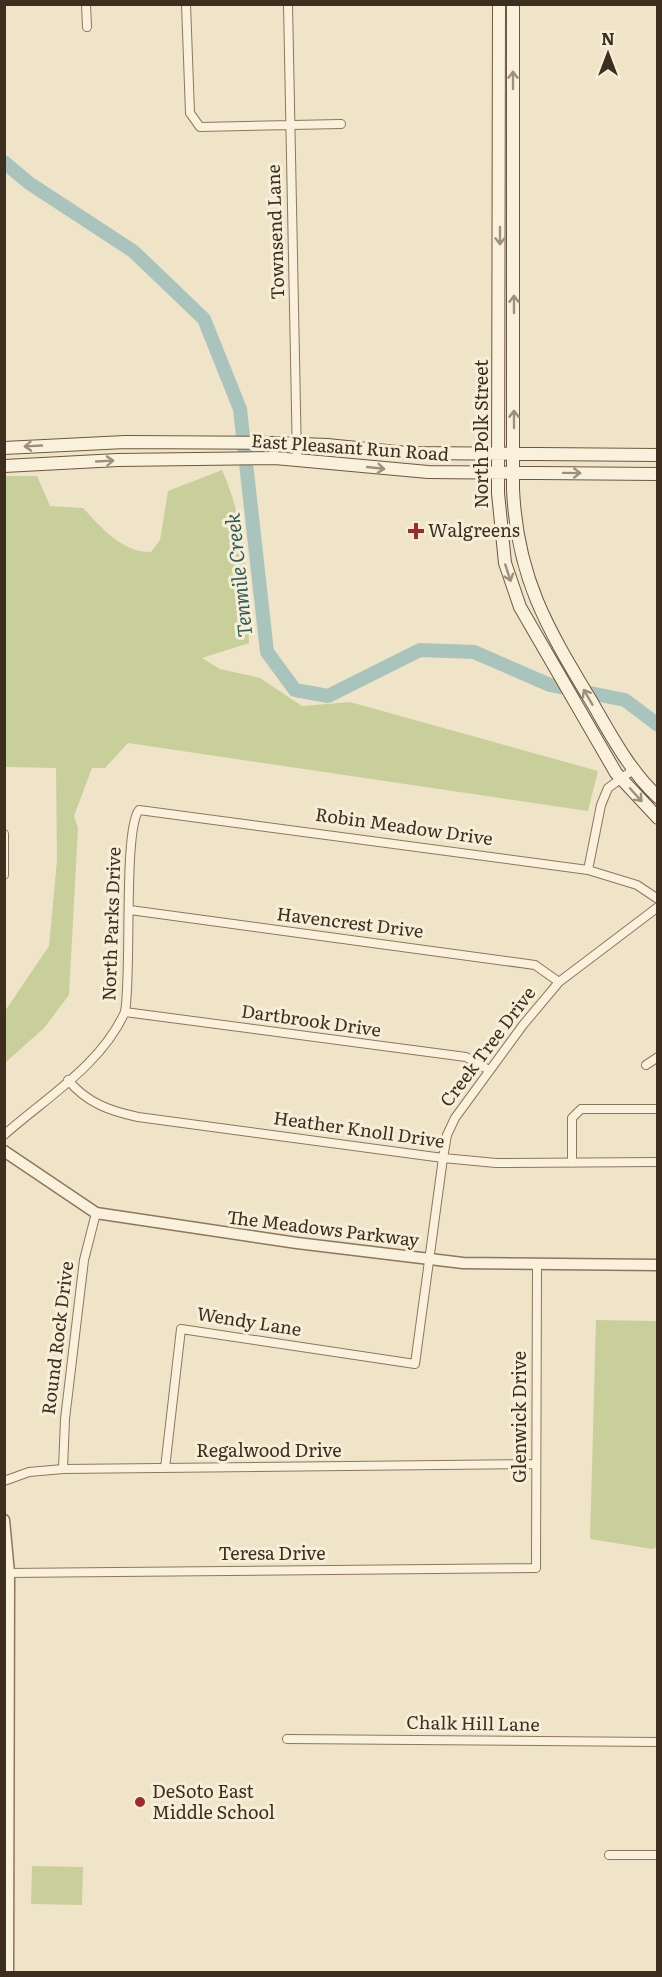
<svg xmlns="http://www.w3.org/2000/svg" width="662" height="1977" font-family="Literata,serif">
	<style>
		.green { fill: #c9cf9b }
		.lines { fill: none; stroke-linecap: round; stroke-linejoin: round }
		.river { stroke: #a9c4bc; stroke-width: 14 }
		.minor-casing { stroke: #8d765c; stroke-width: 10 }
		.tertiary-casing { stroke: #8d765c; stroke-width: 13 }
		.secondary-casing { stroke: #6f573f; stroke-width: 14 }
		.minor { stroke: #faf1dc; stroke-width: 8 }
		.tertiary { stroke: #faf1dc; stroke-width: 10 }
		.secondary { stroke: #faf1dc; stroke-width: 12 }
		.oneway { stroke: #9c907e }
		.poi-dot { fill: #9e2a2b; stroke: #f7eed8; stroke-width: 2 }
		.labels { text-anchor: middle; stroke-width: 6; stroke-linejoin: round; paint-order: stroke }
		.street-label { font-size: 18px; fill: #3d2e20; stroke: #f7eed8 }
		.poi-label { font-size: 18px; fill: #3d2e20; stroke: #f7eed8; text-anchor: start }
		.water-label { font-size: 20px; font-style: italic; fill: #2f5d5a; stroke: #f7eed8 }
	</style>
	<rect width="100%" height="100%" fill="#f0e4c8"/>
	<path class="green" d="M222,470C247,525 247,583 249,643L202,658L220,669L260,678L302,706L350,702L598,771L588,811L128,743L105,768H92L74,816L78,828L69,995L44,1028L5,1063V1011L49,946L57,860L56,768L5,767V476H37L50,506L83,508C102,528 121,552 151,552L160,540L168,491Z
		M596,1320L657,1321L658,1547L652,1549L590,1539Z
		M32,1866L83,1867L82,1905L31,1904Z"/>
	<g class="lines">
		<path class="river" d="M4,162L29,183L133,251L204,319L240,409L267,652L295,690L328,696L420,650L474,652L550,685L625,700L658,725"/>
		<defs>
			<path id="minor" d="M86,4L87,27
				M186,4L190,113L200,127L341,124
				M288,4L297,459
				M4,834V875
				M588,870L601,805L608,788L633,770
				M130,910L535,965L559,982
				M125,1012L466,1057L489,1070
				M646,1065L658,1057
				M68,1080C87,1103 110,1111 138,1117L443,1158L496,1163L658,1162
				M4,1135C47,1097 101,1065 125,1012C132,973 123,830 139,810L588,870L637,885L658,899
				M572,1163V1118L581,1109H658
				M165,1468L181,1329L415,1364L443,1158L447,1135L455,1118L523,1025L559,982L658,907
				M63,1469L65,1419L84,1260L96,1213
				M4,1481L29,1472L63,1469L536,1464
				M5,1573L536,1568L537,1265
				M287,1739L658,1742
				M609,1855H658"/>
			<path id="tertiary" d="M4,1151L96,1213L297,1243L463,1263L658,1265
				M4,1520L9,1573L8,1972"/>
			<path id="secondary" d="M499,4L498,493L505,563L520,607L616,773L658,818
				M513,4V489C517,579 548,629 593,704C612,737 630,771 658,797
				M4,448L125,442L275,443L327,445L407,453L658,455
				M4,466L118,460L275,458L428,472L658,474"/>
		</defs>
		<use href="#minor" class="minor-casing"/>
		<use href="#tertiary" class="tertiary-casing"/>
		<use href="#secondary" class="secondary-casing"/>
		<use href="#minor" class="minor"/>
		<use href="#tertiary" class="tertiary"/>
		<use href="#secondary" class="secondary"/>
	</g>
	<defs><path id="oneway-shaft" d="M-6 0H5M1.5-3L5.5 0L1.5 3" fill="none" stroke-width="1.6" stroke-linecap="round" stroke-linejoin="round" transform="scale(1.5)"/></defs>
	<g class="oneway">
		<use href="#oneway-shaft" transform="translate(513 80) rotate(-90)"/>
		<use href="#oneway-shaft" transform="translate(500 236) rotate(90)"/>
		<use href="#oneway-shaft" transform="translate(514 304) rotate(-90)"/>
		<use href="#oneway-shaft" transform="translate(514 419) rotate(-90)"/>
		<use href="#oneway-shaft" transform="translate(33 446) rotate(177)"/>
		<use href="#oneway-shaft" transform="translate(105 461) rotate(-3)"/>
		<use href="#oneway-shaft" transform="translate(376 468) rotate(6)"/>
		<use href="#oneway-shaft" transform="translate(572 473) rotate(1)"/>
		<use href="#oneway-shaft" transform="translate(508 573) rotate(72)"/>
		<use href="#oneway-shaft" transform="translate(588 697) rotate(-120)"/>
		<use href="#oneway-shaft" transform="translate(636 795) rotate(48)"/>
	</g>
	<g class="poi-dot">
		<path d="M413 522h6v6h6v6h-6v6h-6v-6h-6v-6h6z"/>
		<circle cx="140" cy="1802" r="6"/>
	</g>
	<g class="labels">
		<g class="street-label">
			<text transform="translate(276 232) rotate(-92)" y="6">Townsend Lane</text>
			<text transform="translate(482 434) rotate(-90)" y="6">North Polk Street</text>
			<text transform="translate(350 448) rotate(4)" y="6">East Pleasant Run Road</text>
			<text transform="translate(404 827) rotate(8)" y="6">Robin Meadow Drive</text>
			<text transform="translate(350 923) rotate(7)" y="6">Havencrest Drive</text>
			<text transform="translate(112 924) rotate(-88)" y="6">North Parks Drive</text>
			<text transform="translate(311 1021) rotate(8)" y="6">Dartbrook Drive</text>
			<text transform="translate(488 1047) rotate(-53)" y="6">Creek Tree Drive</text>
			<text transform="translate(359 1130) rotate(8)" y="6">Heather Knoll Drive</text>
			<text transform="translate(323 1229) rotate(7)" y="6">The Meadows Parkway</text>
			<text transform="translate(249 1322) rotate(9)" y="6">Wendy Lane</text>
			<text transform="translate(58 1338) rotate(-83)" y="6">Round Rock Drive</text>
			<text transform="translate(520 1417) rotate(-90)" y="6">Glenwick Drive</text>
			<text x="269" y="1457">Regalwood Drive</text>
			<text x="272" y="1560">Teresa Drive</text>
			<text transform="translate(473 1724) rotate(1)" y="6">Chalk Hill Lane</text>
		</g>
		<g class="poi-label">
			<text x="428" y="537">Walgreens</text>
			<text x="152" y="1798">DeSoto East<tspan x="152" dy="21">Middle School</tspan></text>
		</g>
		<g class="water-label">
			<text transform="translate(239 575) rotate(-96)" y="7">Tenmile Creek</text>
		</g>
	</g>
	<rect width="662" height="1977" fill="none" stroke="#3d2e20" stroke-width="12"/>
	<g transform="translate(608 54)" stroke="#f7eed8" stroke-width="4.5" paint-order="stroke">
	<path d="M0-4.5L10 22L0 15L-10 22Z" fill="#3d2e20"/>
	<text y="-9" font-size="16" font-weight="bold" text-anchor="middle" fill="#3d2e20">N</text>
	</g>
</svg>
